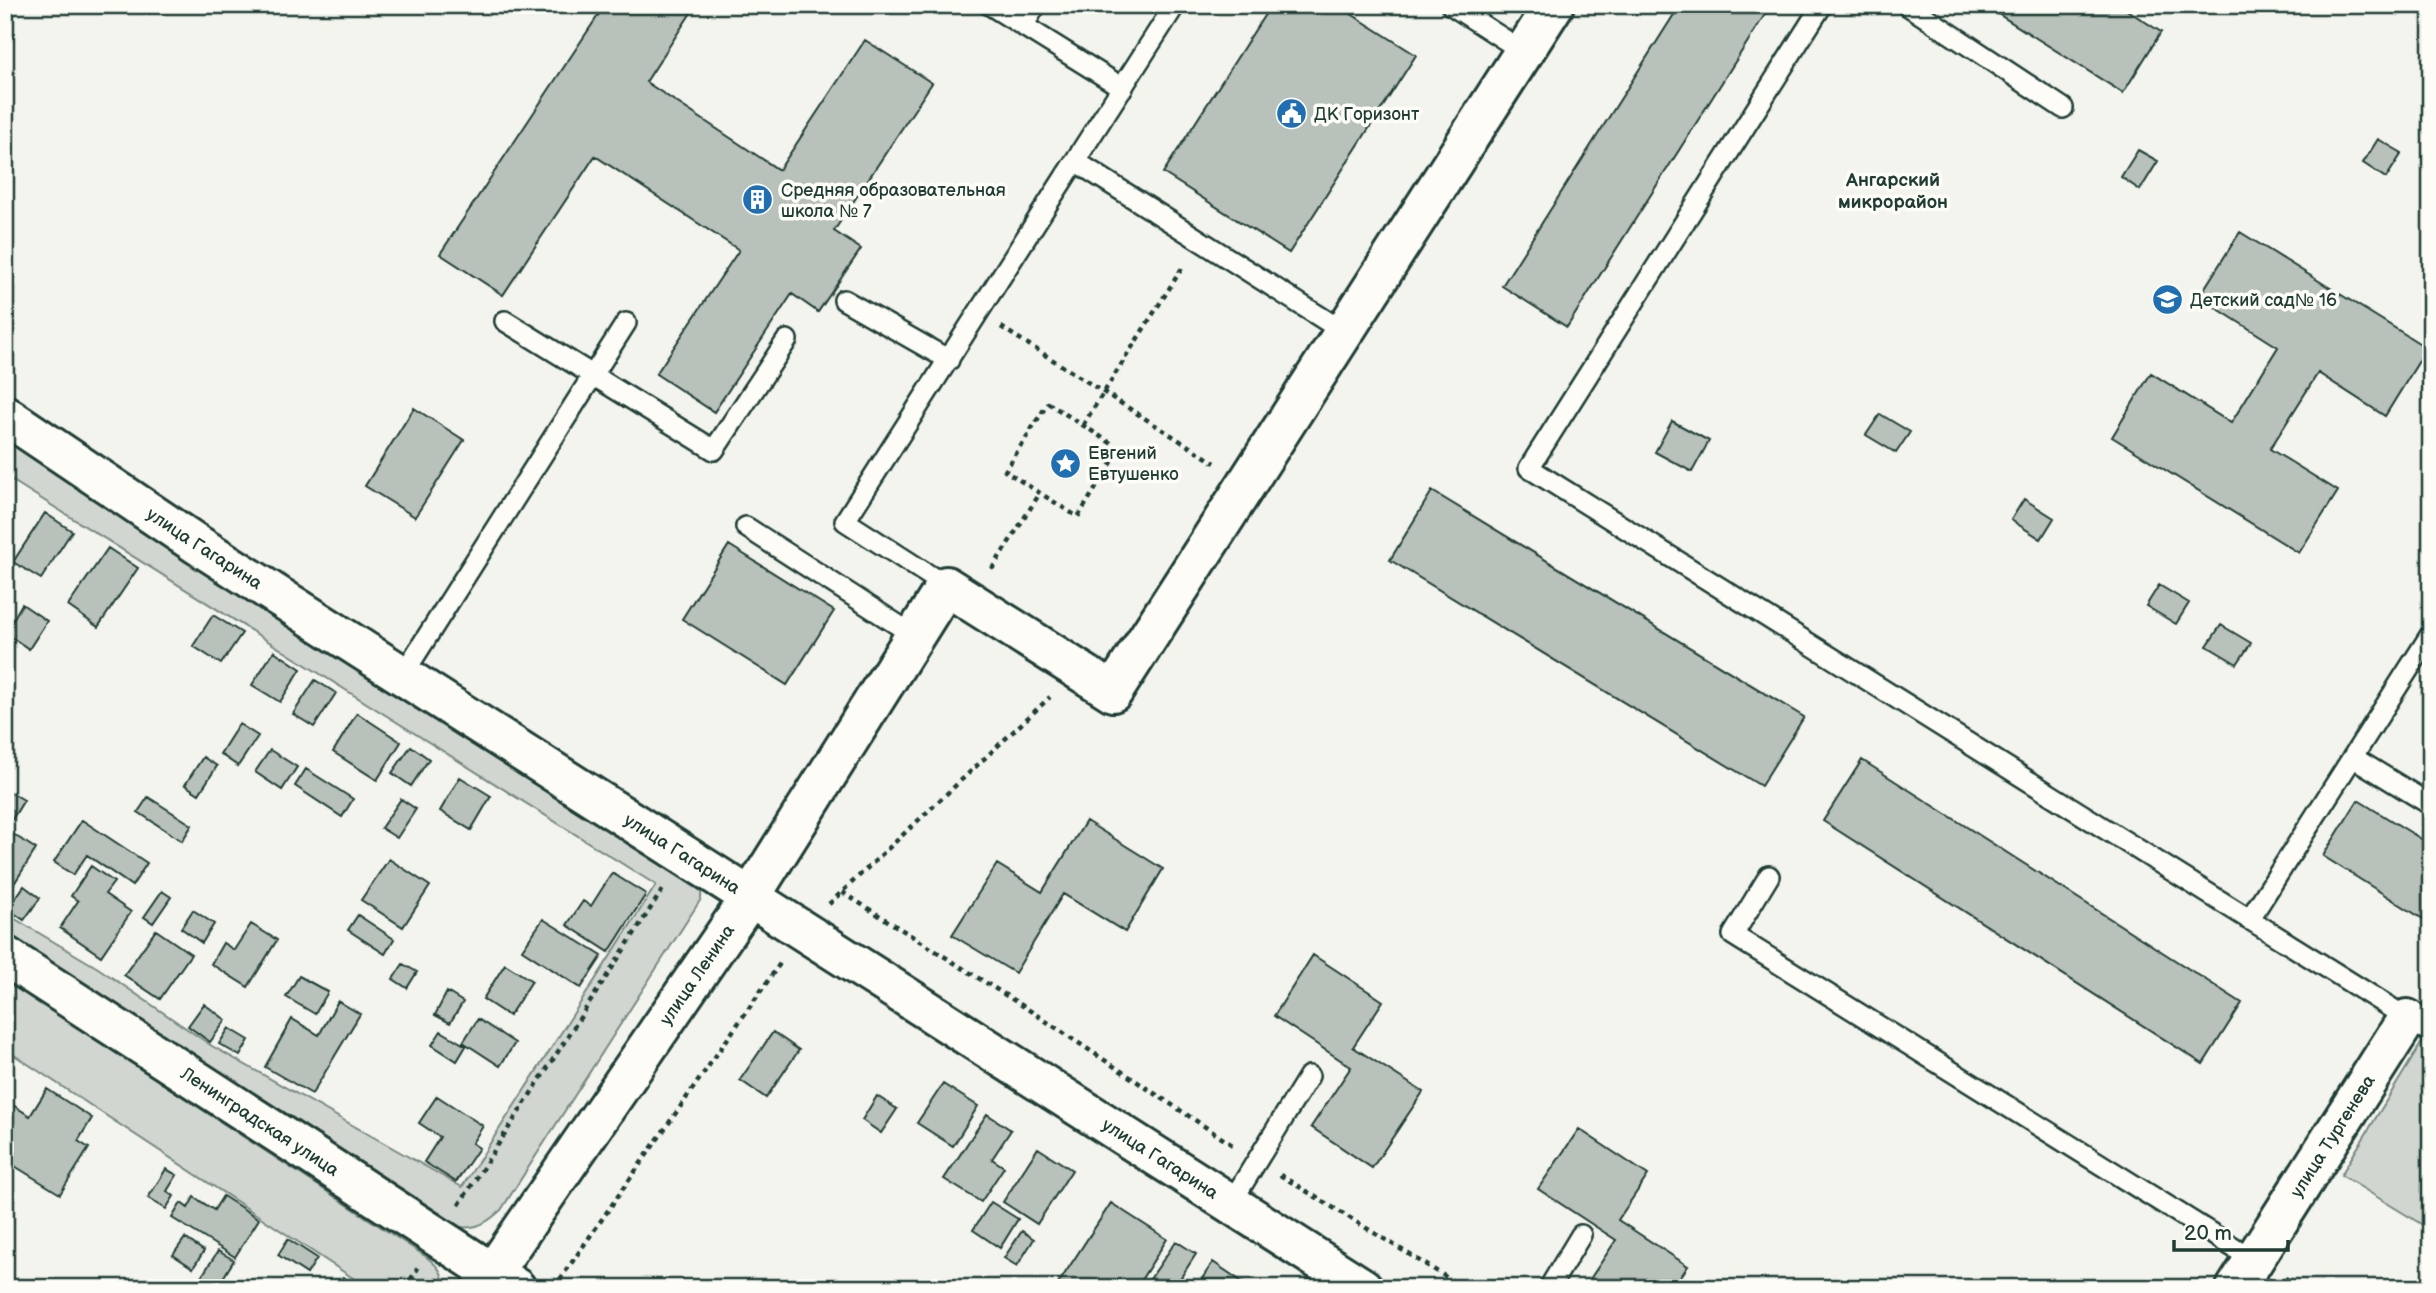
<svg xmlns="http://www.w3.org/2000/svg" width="2436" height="1293" font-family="'Balsamiq Sans',sans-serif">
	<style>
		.green { fill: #d1d6d1; stroke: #788a82; stroke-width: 2 }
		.building { fill: #b9c1bb; stroke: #1f3d34; stroke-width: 2 }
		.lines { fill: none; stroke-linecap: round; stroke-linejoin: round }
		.service-casing { stroke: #1f3d34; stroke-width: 24 }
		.minor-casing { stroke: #1f3d34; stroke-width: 44 }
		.path { stroke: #1f3d34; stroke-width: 4.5; stroke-dasharray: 5 5; stroke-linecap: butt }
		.service { stroke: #fdfcf7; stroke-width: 19 }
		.minor { stroke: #fdfcf7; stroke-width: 38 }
		.labels { text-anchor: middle; stroke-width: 7; stroke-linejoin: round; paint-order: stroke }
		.poi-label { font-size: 18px; fill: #1f3d34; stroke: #fdfcf7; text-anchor: start }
		.street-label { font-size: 18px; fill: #1f3d34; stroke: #fdfcf7 }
		.neighbourhood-label { font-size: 19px; font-weight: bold; fill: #1f3d34; stroke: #fdfcf7 }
	</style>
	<rect width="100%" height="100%" fill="#f4f4ef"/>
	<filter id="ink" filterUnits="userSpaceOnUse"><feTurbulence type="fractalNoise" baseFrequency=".0143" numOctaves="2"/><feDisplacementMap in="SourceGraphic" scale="14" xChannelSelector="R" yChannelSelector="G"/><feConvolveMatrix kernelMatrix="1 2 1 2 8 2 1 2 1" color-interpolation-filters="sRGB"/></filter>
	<g filter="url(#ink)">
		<path class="green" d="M5,420L702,876L701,899L501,1210C484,1226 472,1231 449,1225L5,948V913L98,968L212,1046L462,1187L656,885L5,476Z
			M5,980L425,1256C437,1265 444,1272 444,1288H368L5,1049Z
			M2424,1039L2431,1044V1230L2341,1175Z"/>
		<path class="building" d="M605,5H696L646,82L779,170L865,40L932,83L834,231L861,249L818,312L792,294L714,412L656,374L739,250L595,156L503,295L440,254Z
			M1271,5H1337L1416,55L1289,253L1163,173Z
			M1680,5H1771L1567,327L1502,286Z
			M1984,5H2119L2161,32L2123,93Z
			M2378,139L2402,153L2386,178L2363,163Z
			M2138,150L2158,161L2140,190L2121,177Z
			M2240,232L2427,348L2385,416L2318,373L2270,449L2338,491L2299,553L2112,437L2151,373L2231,423L2278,347L2199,297Z
			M414,408L464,440L415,517L365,486Z
			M1880,414L1910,432L1896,453L1866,435Z
			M1672,421L1709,441L1692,472L1655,452Z
			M1432,491L1804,717L1761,786L1390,560Z
			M2024,499L2054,518L2041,539L2011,520Z
			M45,513L72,531L41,579L13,562Z
			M729,545L834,611L787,685L682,619Z
			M108,548L138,568L98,627L68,606Z
			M2159,585L2189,603L2176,624L2146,606Z
			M22,604L47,621L29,649L5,633Z
			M213,615L242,633L221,664L193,646Z
			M2221,625L2251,643L2237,664L2207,646Z
			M274,651L301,669L280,702L252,685Z
			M315,680L336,693L314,727L293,714Z
			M357,713L401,742L377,780L333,752Z
			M239,724L258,736L238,766L220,754Z
			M411,746L429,759L411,786L392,773Z
			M270,750L297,767L282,790L255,772Z
			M203,757L217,766L199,794L185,785Z
			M1862,760L2242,1003L2203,1064L1823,821Z
			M306,769L353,799L342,817L295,786Z
			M460,777L491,796L471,830L440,811Z
			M5,789L24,800L8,826L5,824Z
			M148,797L192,825L182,841L138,812Z
			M401,799L416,809L397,838L381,828Z
			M2358,800L2431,845V924L2323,856Z
			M82,820L147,863L132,886L87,855L73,875L54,862Z
			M1086,821L1163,869L1125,932L1063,894L1015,973L952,935L997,864L1042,892Z
			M5,829L36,849L5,898Z
			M389,859L430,886L403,927L361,900Z
			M91,866L114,882L105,894L131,912L101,956L60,928L78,901L71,896Z
			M612,873L646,894L609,952L567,925L583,901L591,906Z
			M24,886L40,898L24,920L8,909Z
			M162,891L171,897L153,923L144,917Z
			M193,910L214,924L202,943L181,928Z
			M358,915L394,939L385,954L348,930Z
			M543,919L602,956L581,988L522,950Z
			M251,924L277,940L248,987L211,964L223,943L234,950Z
			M156,930L191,954L160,999L124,975Z
			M1313,955L1383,1001L1353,1047L1423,1092L1372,1168L1311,1127L1351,1067L1274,1016Z
			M403,964L417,972L407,988L393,979Z
			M505,964L532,981L509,1016L483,999Z
			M299,976L328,992L315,1014L286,997Z
			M447,992L463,1002L450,1023L435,1015Z
			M338,1001L360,1014L312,1094L265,1067L292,1019L319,1035Z
			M204,1004L226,1020L210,1042L188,1026Z
			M478,1019L515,1043L500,1066L463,1042Z
			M229,1028L249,1040L240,1056L219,1044Z
			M441,1031L466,1046L457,1061L432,1045Z
			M773,1032L799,1050L766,1098L740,1080Z
			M943,1084L978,1106L953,1146L917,1123Z
			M47,1089L92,1118L78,1141L89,1148L60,1194L5,1160V1100L30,1116Z
			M437,1096L483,1126L472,1143L479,1148L456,1182L424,1162L440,1137L419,1123Z
			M877,1096L897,1109L881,1133L862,1120Z
			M987,1114L1011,1130L992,1159L1004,1167L981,1202L944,1179Z
			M1579,1129L1648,1175L1618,1220L1688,1266L1673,1288H1584L1616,1240L1538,1189Z
			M1038,1148L1072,1170L1037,1224L1003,1202Z
			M166,1169L177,1175L167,1191L174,1196L166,1209L148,1198Z
			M223,1196L259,1219L235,1257L172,1218L181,1203L188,1208L194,1197L214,1210Z
			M991,1202L1018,1219L1000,1248L973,1230Z
			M1111,1203L1167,1239L1136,1288H1063L1058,1284Z
			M1022,1231L1034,1239L1017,1266L1004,1258Z
			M185,1238L204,1251L193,1268L173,1255Z
			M288,1239L317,1258L307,1274L278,1255Z
			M1176,1241L1196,1254L1174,1288H1144Z
			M218,1251L234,1260L217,1288H213L200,1279Z
			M1213,1262L1251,1288H1196Z
			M343,1277L361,1288H336Z"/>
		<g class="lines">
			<defs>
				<path id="service" d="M990,5L1123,88
					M1175,5L1075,161L1344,332
					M1451,5L1524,52
					M1822,5L1529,468L2431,1033
					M1907,5L2063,108
					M1023,26L1036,5
					M844,300L949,360
					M505,321L714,450L787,340
					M746,527L915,636
					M946,586L845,521L1075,161
					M404,673L626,323
					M2354,758L2431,805
					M1769,876L1733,935L2254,1260
					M2249,920L2431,634
					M1231,1203L1309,1076
					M1549,1288L1581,1235"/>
				<g id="minor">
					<path id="s1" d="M5,415L198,545L1363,1288"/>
					<path id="s2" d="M5,956L516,1288"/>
					<path id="s3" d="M482,1288L751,896L946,586L1113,692L1554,5"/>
					<path id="s4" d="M2236,1288L2407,1019"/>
				</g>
			</defs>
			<use href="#service" class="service-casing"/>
			<use href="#minor" class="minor-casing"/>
			<path class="path" d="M1001,327L1215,463
				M1048,403L1120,449L1078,517L1005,471Z
				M1083,425L1184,265
				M992,569L1040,493
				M842,892L1026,1008L1234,1146
				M829,904L1050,697
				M1280,1175L1464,1288
				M459,1205L665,886
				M2285,1278L2302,1288
				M405,1288L418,1268
				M554,1288L781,962"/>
			<use href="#service" class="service"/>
			<use href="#minor" class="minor"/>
		</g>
	</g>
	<defs>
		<symbol id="civic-disc" viewBox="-11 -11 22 22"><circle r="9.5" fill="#1f6fb2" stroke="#fdfcf7"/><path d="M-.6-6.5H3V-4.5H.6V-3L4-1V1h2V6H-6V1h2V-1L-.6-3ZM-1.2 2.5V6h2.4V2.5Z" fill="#fff"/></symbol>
		<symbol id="building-disc" viewBox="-11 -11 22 22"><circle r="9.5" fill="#1f6fb2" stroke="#fdfcf7"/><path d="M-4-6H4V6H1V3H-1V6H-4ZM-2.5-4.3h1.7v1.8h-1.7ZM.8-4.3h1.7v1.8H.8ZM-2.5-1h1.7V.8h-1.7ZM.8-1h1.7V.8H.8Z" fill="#fff"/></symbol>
		<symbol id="school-disc" viewBox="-11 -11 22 22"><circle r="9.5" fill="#1f6fb2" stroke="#fdfcf7"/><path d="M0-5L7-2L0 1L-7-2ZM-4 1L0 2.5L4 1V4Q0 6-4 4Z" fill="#fff"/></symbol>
		<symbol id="sight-disc" viewBox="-11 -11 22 22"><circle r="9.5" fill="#1f6fb2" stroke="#fdfcf7"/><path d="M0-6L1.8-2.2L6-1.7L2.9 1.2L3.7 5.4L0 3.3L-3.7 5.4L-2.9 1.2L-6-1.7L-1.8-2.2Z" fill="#fff"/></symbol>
	</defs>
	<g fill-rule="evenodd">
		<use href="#civic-disc" x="1274" y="96" width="35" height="35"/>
		<use href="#building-disc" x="740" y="182" width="35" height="35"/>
		<use href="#school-disc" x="2150" y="282" width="35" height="35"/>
		<use href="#sight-disc" x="1048" y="446" width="35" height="35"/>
	</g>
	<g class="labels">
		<g class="poi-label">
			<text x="1314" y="120">ДК Горизонт</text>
			<text x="781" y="196">Средняя образовательная<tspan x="781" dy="21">школа № 7</tspan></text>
			<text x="2190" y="306">Детский сад№ 16</text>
			<text x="1088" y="459">Евгений<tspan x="1088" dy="21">Евтушенко</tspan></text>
		</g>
		<g class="street-label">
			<text dy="6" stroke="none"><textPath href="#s1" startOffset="240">улица Гагарина</textPath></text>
			<text dy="6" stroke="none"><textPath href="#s1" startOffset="807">улица Гагарина</textPath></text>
			<text dy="6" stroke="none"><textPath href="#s3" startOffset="380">улица Ленина</textPath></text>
			<text dy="6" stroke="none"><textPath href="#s2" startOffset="304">Ленинградская улица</textPath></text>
			<text dy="6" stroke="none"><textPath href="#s4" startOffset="180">улица Тургенева</textPath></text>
			<text dy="6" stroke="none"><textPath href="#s1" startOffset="1374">улица Гагарина</textPath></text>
		</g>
		<g class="neighbourhood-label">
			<text x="1893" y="186">Ангарский<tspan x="1893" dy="22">микрорайон</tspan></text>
		</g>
	</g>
	<rect width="2436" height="1293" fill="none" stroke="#fdfcf7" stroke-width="28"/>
	<rect x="14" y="14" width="2408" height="1265" fill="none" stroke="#1f3d34" stroke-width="2.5" filter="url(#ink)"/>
	<path d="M2174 1240v10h114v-10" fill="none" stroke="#1f3d34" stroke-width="3.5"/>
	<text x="2184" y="1240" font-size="21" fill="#1f3d34" stroke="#fdfcf7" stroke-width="5" paint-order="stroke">20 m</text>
</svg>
